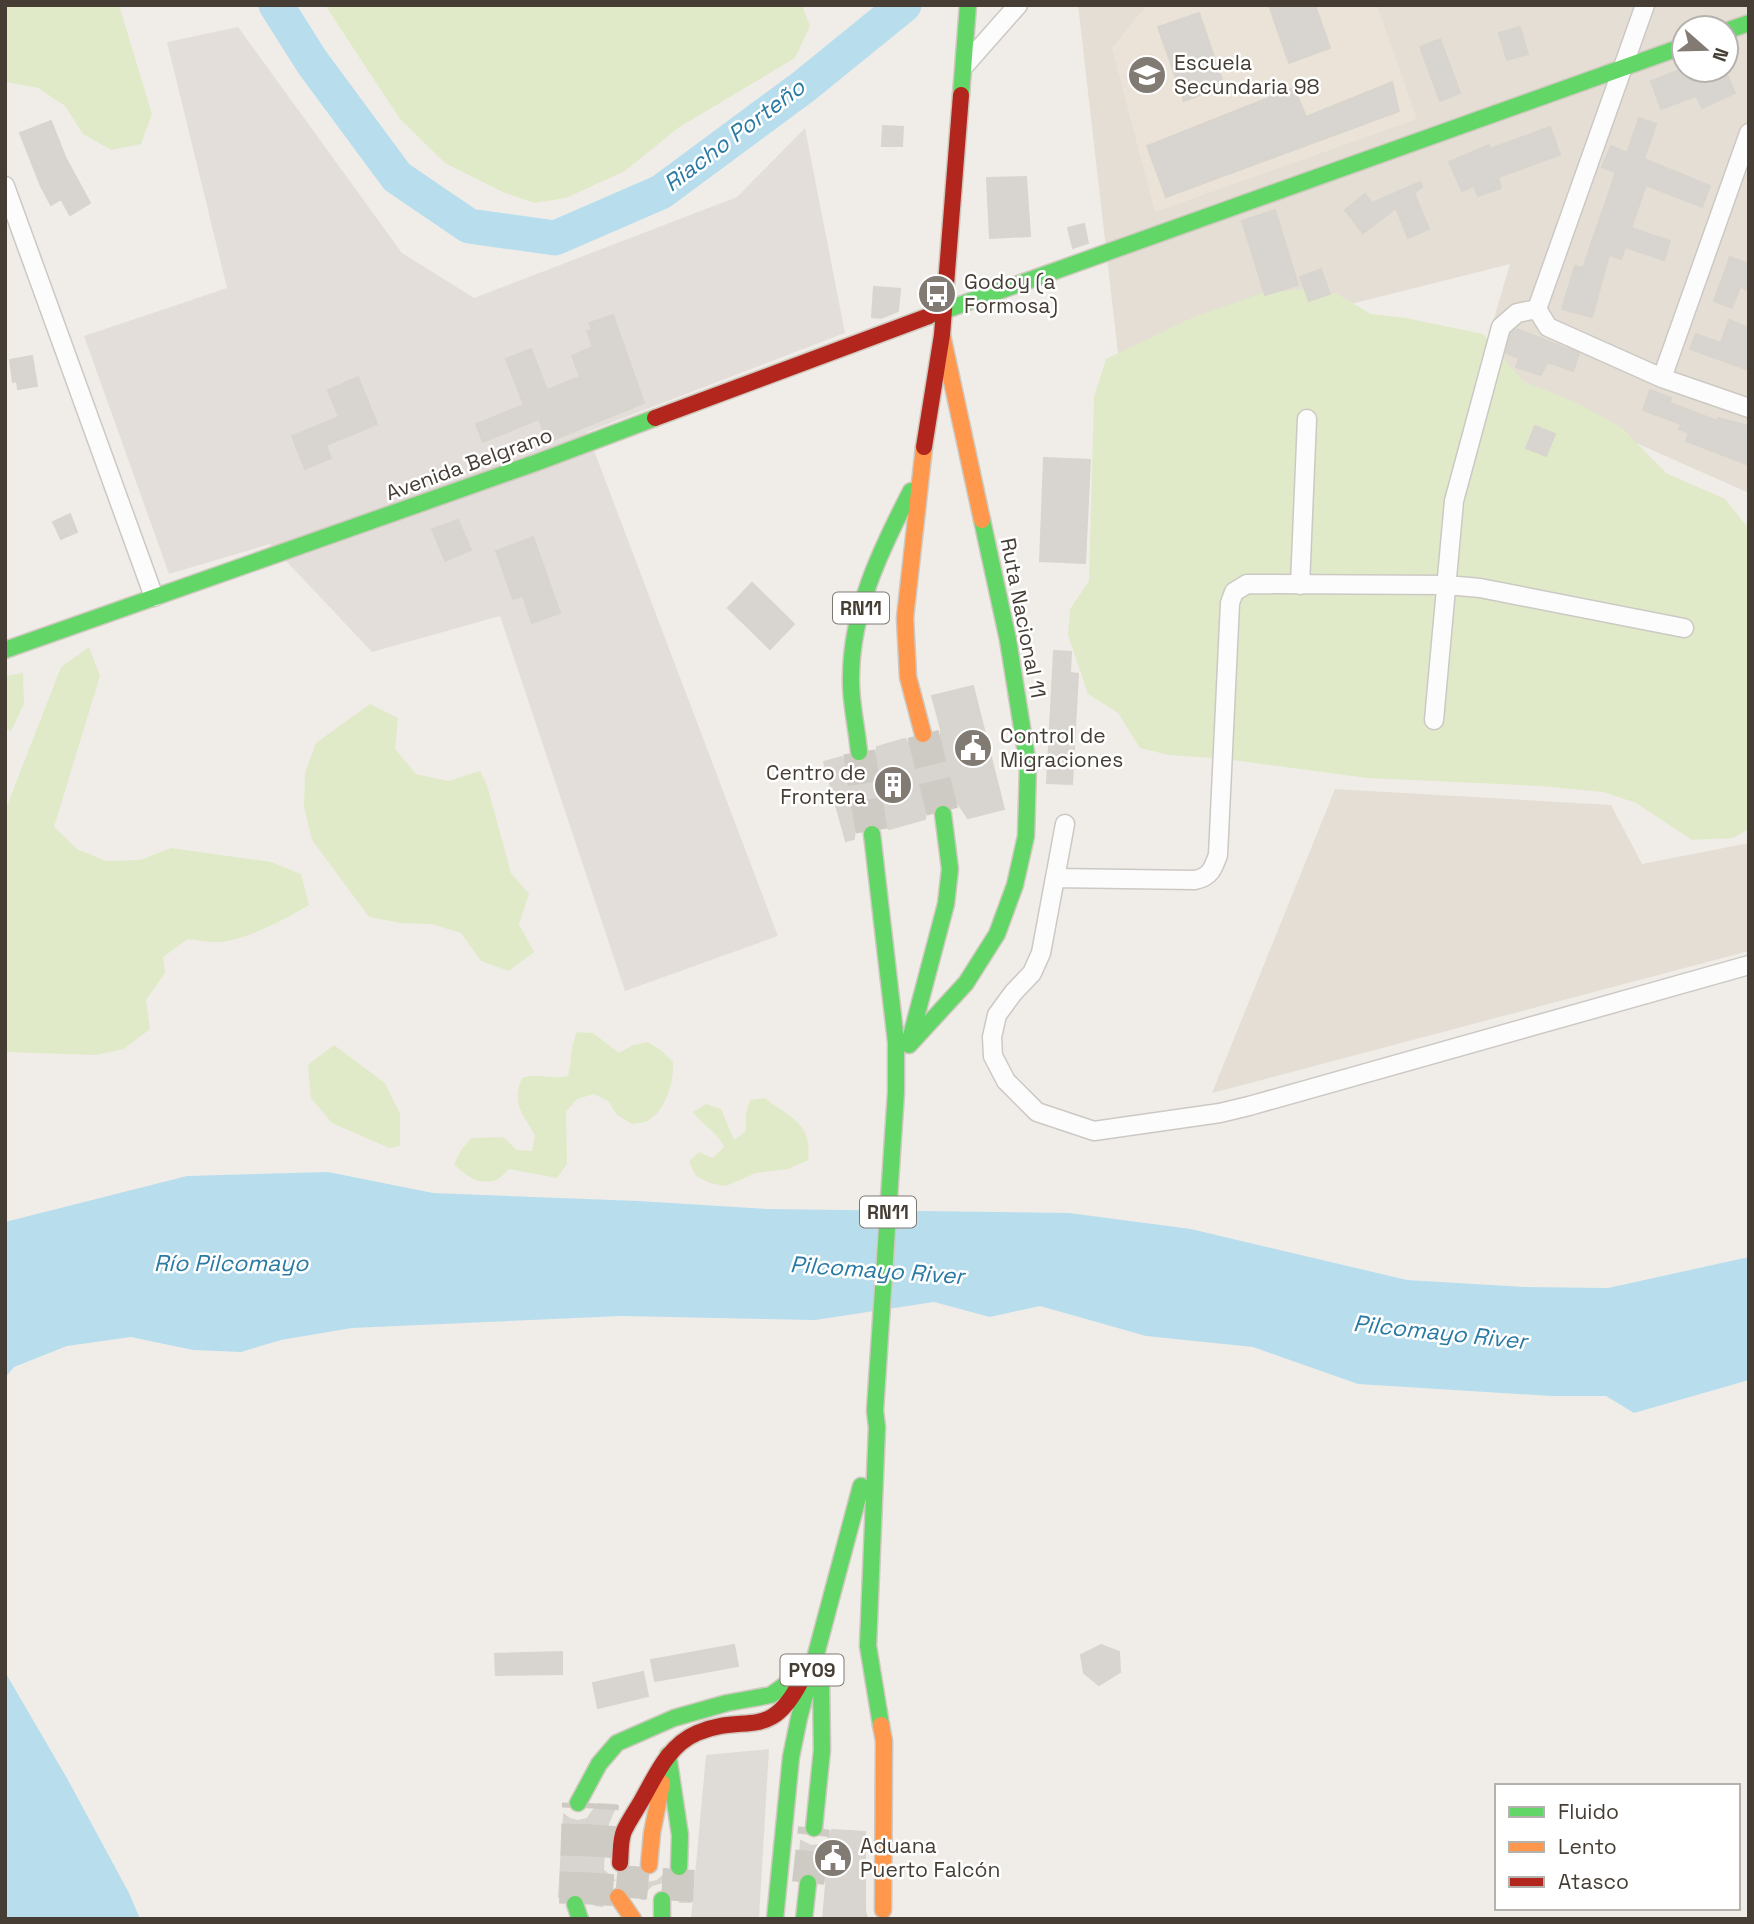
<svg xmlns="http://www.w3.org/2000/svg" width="1754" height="1924" font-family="'Space Grotesk',sans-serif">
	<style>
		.residential { fill: #e4ded5; fill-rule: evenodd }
		.industrial { fill: #e3ded9 }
		.education { fill: #ebe3d7 }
		.green { fill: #e0eac8 }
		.parking { fill: #dfdcd8 }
		.water { fill: #b8deee }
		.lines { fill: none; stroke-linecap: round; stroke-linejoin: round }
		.river { stroke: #b8deee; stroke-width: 35 }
		.building { fill: #d8d4cf; stroke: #d8d4ce; stroke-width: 2 }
		.highway-tunnel { stroke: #cecac4; stroke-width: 32; stroke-dasharray: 32 16; stroke-linecap: butt }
		.street-casing { stroke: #ccc9c4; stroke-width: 21 }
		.fast-casing { stroke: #cfc9bf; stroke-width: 19 }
		.slow-casing { stroke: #cfc9bf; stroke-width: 19 }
		.jam-casing { stroke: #cfc9bf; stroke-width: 19 }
		.street { stroke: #fdfcfc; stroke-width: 18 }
		.fast { stroke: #63d668; stroke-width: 16 }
		.slow { stroke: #ff974d; stroke-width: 16 }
		.jam { stroke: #b3261e; stroke-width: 16 }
		.labels { text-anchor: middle; stroke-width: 5; stroke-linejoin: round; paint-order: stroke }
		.shield { fill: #fff; stroke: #7e7872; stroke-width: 2 }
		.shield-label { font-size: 19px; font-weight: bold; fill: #463e35 }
		.poi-label { font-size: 21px; fill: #463e35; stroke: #fff; text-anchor: start }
		.street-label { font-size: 21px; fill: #463e35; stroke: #fff }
		.water-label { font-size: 23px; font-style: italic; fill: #2a7aa3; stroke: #fff }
	</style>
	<rect width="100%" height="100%" fill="#f0ede8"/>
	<path class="residential" d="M1078,5H1749V493L1478,373L1510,264L1119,362ZM1684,28H1726V70H1684Z
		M1335,789L1611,805L1642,864L1749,843V951L1212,1093Z"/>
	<path class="industrial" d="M238,27L402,253L474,298L737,197L805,128L845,333L587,432L778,936L625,991L500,616L372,652L270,544L169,574L84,336L227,288L167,42Z"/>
	<path class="education" d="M1147,5H1377L1417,119L1155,212L1112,48Z"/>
	<path class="green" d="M5,5H119L152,114L141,144L111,150L83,134L65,106L38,88L7,82L5,83Z
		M325,5H802L810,26L795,58L678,128L625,171L566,198L534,203L503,192L445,163L400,119Z
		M1312,288L1337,294L1371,314L1406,318L1483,334L1524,382L1575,402L1621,427L1666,473L1725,499L1749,529V829L1733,838L1692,840L1636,803L1603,792L1540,786L1367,778L1225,759L1169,755L1140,748L1118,713L1088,694L1068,635L1070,609L1089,581L1094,397L1106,359L1194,317L1262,293Z
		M89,647L100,676L54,827L77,849L106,861L140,860L171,848L271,862L301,874L309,905C286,919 243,942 216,942C206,942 197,940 188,939L163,957L165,973L146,1000L150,1029L124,1049L96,1055L5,1052V811L61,667Z
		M23,673L24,704L11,731L5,729V676Z
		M370,704L398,718L395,749L416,774L448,781L480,771L487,785L511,873L529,894L519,924L534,952L509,971L481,961L461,933L431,924L400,923L369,917L312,840L304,807L305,773L316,743Z
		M577,1032L593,1033L619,1053L633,1045L648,1042L662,1051L673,1062C674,1081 667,1109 649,1120C645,1123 637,1123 632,1124L617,1115L608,1101L594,1094L577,1099L566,1112L567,1164L557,1178L509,1169C506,1172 500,1179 496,1180C479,1186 464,1175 454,1164L461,1150L471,1138L503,1137L517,1150L532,1151L535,1135C522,1113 511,1103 522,1078C540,1073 550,1080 568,1076C572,1060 570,1047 577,1032Z
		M334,1045L385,1083L400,1114V1146L389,1148L332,1123L311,1098L308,1065Z
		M765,1098C790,1118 813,1123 808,1160L788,1169L756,1173L726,1186L710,1183L696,1176L689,1162L699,1152L713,1158L724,1147C716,1130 704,1127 693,1112L706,1104L721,1109L734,1140L746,1131V1114L750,1100Z"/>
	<path class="parking" d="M769,1749L759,1919H691L706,1755Z"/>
	<path class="water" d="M328,1172L433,1193L638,1201L767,1209L1069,1213L1191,1229L1407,1280L1525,1287L1608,1288L1749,1257V1380L1634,1413L1606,1396H1552L1358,1384L1253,1347L1146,1336L1040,1306L990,1317L934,1302L815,1320L621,1316L352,1328L281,1340L241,1352L193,1350L131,1337L67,1346L14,1367L5,1378V1222L187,1176Z
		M5,1672L68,1780L129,1893L140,1919H5Z"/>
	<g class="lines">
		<path class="river" d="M276,5L312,62L397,177L469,226L555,238L661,192L803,87L904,5"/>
	</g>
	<path class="building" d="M1269,5H1315L1330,48L1289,63Z
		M1199,13L1224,86L1184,101L1158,27Z
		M1520,27L1528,54L1507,60L1499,33Z
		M1440,39L1460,93L1440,101L1420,47Z
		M1680,70H1700L1703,78L1725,70L1735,93L1702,108L1696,96L1661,109L1651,81Z
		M1392,82L1399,111L1166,197L1147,146L1294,88L1306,117Z
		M1639,118L1656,124L1644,159L1710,186L1702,207L1646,185L1631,228L1670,241L1664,260L1625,247L1621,259L1609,255L1592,317L1562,309L1575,266L1583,268L1616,172L1602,167L1611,146L1627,153Z
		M51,121L66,159L90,203L70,215L61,199L51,205L41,186L20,133Z
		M883,126L903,127L902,146H882Z
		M1550,127L1560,155L1498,177L1501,188L1478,196L1474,186L1462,191L1449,162L1489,145L1490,149Z
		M1026,177L1030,236L990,238L987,178Z
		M1420,182L1422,187L1414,193L1429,229L1408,238L1396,208L1363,233L1345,210L1365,194L1372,203Z
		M1275,210L1298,285L1265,295L1242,221Z
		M1084,224L1088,243L1073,248L1068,228Z
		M1730,257L1749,264V290L1740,287L1732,308L1714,301Z
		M1321,269L1330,294L1309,301L1300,277Z
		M874,287L900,289L898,311L881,318L872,317Z
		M613,315L644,403L548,442L539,419L483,442L476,424L524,405L506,359L531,349L547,390L580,377L572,356L593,347L587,331L592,330L589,323Z
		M1729,320L1749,328V370L1690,349L1696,334L1721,343Z
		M1517,329L1579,353L1573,371L1547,362L1541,375L1516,367L1519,358L1506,353L1511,333Z
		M32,356L37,386L18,389L17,381L13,382L10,360Z
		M358,377L377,424L326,445L331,458L305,469L292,436L339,417L328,390Z
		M1650,390L1671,398L1670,403L1717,421L1718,418L1749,426V465L1686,441L1689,433L1679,429L1681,424L1643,410Z
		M1535,426L1555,434L1546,456L1526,448Z
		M1044,458L1090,460L1085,563L1040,561Z
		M70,514L77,532L61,539L53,522Z
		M458,520L471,550L445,561L432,529Z
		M533,537L560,613L532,623L523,596L513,599L496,551Z
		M752,583L794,624L770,649L728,608Z
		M1054,651L1071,652L1070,673L1078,674L1072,784L1047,783Z
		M973,686L1004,809L968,818L957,802L949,797L940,796L931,800L926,806L925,819L889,829L880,817L869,816L862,819L855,826L854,839L846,841L824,762L842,757L845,763L851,768L862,770L869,767L875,760L877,747L905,739L910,746L918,751L928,752L936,747L941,738V729L932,696Z
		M734,1645L738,1666L655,1681L651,1660Z
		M1101,1645L1119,1652L1120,1672L1099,1685L1084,1673L1081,1655Z
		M562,1652V1674L496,1675L495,1654Z
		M643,1672L648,1696L598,1708L593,1683Z
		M598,1804L616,1805L605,1831L603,1870L614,1880L607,1882L601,1890L600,1898L602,1906L595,1905L588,1891L579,1886L569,1887L559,1896L564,1815L570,1819L578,1821L587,1819Z
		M832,1830L865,1832V1910L867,1919H823L826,1885L824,1875L819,1869L811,1865L799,1868L801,1841L811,1846L821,1845L828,1839Z
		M634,1875L639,1880L648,1883L657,1881L663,1876L670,1883L678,1885L687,1883L692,1879L690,1902H680L677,1890L672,1885L663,1882L652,1885L647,1890L644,1899H642L633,1887L625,1880Z"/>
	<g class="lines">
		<path class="highway-tunnel" d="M923,734L943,814
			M859,752L872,834
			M808,1883L814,1828
			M631,1898L634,1864
			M677,1901L679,1867
			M575,1904L578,1803
			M596,1905L603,1804"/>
		<defs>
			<path id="street" d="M1645,5L1537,309L1548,327L1662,378L1749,408
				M965,65L1018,5
				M5,186L154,597
				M1662,378L1749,133
				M1300,585L1307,419
				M1434,720L1454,501L1501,327L1517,313L1537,309
				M1065,824L1041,953L1032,973L1013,993L997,1015L992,1037L993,1056L1006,1081L1037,1112L1094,1131L1220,1113L1249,1106L1749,965
				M1055,878L1195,880C1210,877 1213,869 1218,855L1230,603L1234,592L1247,584L1447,585L1480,588L1684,628"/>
			<path id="fast" d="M1726,31L1749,23
				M961,95L968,5
				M929,316L1684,46
				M5,650L538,462L655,418
				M859,752C857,729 851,705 851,682C850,613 880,551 911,491
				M872,834L896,1042V1092L875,1411L877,1427L868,1646L881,1725
				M910,1040L946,904L950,869L943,814
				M909,1045L966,983L997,934L1015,885L1026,836L1028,765L1008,640L982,520
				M668,1755L680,1835L679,1867
				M578,1803L599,1764L617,1743L674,1718L727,1703L771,1695L785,1685L794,1673
				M814,1828L822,1750L821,1678
				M662,1900V1919
				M575,1904L580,1919
				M775,1919L791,1757L799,1718L861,1486
				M804,1919L808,1883"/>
			<path id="slow" d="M942,335L982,520
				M923,734L908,677L905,618L924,447
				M881,1725L884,1741L883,1910
				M649,1865L652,1833L662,1783
				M618,1897L633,1919"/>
			<path id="jam" d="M655,418L929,316
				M924,447L942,335L961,95
				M620,1863C621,1853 620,1840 624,1831C629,1820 637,1809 643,1798C657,1773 669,1745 697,1733C747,1712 769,1743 801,1681"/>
		</defs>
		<use href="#street" class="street-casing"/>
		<use href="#fast" class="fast-casing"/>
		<use href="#slow" class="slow-casing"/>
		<use href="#jam" class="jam-casing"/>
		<use href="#street" class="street"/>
		<use href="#fast" class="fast"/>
		<use href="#slow" class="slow"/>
		<use href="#jam" class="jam"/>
	</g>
	<defs>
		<symbol id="school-disc" viewBox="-11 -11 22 22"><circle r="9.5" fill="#827b74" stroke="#fff"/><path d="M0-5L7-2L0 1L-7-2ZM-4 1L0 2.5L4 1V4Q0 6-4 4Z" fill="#fff"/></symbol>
		<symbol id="bus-disc" viewBox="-11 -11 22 22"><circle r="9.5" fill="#827b74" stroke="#fff"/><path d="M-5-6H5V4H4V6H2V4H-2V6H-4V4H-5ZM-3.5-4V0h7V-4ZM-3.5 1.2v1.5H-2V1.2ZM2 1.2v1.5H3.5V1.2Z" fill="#fff"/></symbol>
		<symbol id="civic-disc" viewBox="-11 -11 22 22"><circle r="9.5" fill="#827b74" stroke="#fff"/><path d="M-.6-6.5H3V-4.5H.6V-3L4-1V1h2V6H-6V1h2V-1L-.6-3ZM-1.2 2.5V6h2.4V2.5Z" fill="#fff"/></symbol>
		<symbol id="building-disc" viewBox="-11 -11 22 22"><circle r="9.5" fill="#827b74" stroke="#fff"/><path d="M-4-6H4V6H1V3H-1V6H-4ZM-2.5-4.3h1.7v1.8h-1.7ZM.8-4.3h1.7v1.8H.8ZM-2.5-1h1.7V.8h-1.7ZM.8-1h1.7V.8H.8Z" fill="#fff"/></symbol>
	</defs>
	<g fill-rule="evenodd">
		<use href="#school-disc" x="1125" y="53" width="44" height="44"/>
		<use href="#bus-disc" x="915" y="272" width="44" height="44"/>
		<use href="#civic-disc" x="951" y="726" width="44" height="44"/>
		<use href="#building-disc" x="871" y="763" width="44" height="44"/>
		<use href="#civic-disc" x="811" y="1836" width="44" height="44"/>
	</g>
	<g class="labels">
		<g class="shield">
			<rect x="833" y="592.5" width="56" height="31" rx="5"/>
			<rect x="860" y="1196.5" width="56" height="31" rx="5"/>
			<rect x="780.5" y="1654.5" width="63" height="31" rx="5"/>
		</g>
		<g class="shield-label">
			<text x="861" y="615">RN11</text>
			<text x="888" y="1219">RN11</text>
			<text x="812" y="1677">PY09</text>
		</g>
		<g class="poi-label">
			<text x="1174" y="70">Escuela<tspan x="1174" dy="24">Secundaria 98</tspan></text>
			<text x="964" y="289">Godoy (a<tspan x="964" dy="24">Formosa)</tspan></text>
			<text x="1000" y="743">Control de<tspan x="1000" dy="24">Migraciones</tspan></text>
			<text x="866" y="780" text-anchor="end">Centro de<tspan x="866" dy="24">Frontera</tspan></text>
			<text x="860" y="1853">Aduana<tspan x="860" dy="24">Puerto Falcón</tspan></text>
		</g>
		<g class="street-label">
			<text transform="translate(469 464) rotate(-20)" y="7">Avenida Belgrano</text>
			<text transform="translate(1023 618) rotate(79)" y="7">Ruta Nacional 11</text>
		</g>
		<g class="water-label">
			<text transform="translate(734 135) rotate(-37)" y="8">Riacho Porteño</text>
			<text x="231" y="1271">Río Pilcomayo</text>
			<text transform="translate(877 1270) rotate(4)" y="8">Pilcomayo River</text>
			<text transform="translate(1440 1332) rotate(6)" y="8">Pilcomayo River</text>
		</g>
	</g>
	<rect width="1754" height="1924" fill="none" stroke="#463e35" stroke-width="14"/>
	<rect x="1495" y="1784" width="245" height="126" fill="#ffffff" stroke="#b5b2ae" stroke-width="2"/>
	<rect x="1509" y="1807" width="35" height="10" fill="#63d668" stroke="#b5b2ae" stroke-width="2"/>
	<text x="1558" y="1819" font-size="21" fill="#463e35">Fluido</text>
	<rect x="1509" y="1842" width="35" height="10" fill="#ff974d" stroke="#b5b2ae" stroke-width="2"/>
	<text x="1558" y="1854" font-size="21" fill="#463e35">Lento</text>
	<rect x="1509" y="1877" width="35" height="10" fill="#b3261e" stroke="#b5b2ae" stroke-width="2"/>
	<text x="1558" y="1889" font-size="21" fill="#463e35">Atasco</text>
	<g transform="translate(1705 49) rotate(110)"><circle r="33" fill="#ffffff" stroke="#b5b2ae" stroke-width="2"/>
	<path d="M0-5L12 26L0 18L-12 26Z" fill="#827b74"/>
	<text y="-10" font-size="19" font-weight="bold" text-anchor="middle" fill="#463e35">N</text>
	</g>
</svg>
